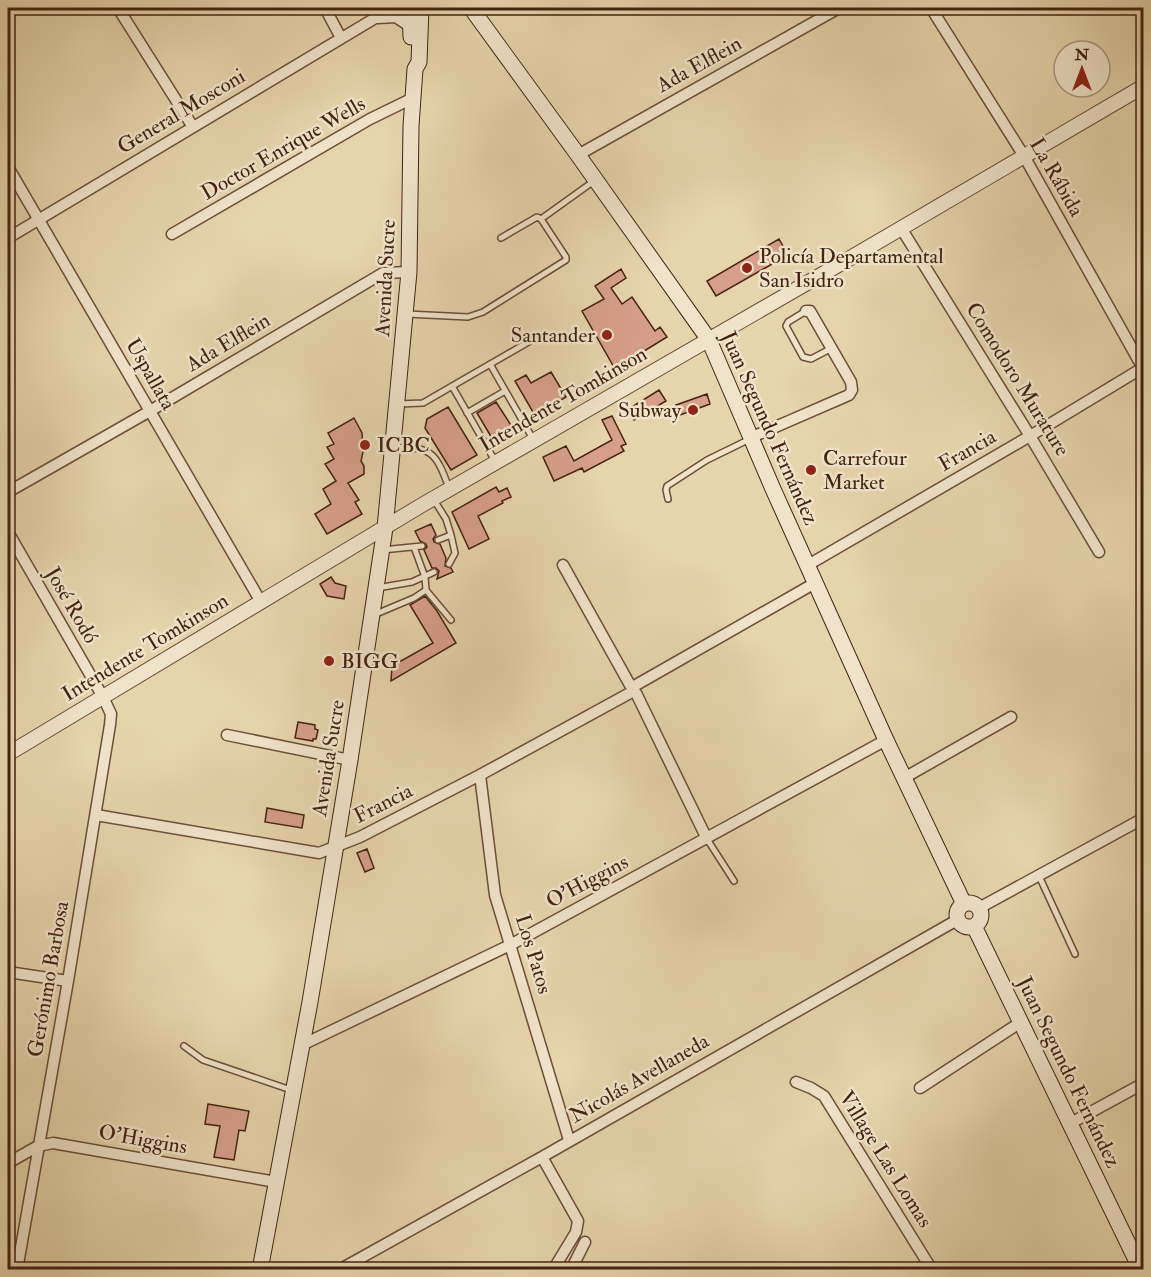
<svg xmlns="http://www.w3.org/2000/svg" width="1151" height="1277" font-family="'IM FELL Double Pica',serif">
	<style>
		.building { fill: #d79f8a; stroke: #421; stroke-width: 1.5 }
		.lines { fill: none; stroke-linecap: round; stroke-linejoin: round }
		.service-casing { stroke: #6c4e38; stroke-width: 8 }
		.minor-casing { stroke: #6c4e38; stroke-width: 13 }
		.tertiary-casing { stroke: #6c4e38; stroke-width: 16 }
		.secondary-casing { stroke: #421; stroke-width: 17 }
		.service { stroke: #efe3c9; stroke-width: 5 }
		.minor { stroke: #efe3c9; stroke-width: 10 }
		.tertiary { stroke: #efe3c9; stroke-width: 14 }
		.secondary { stroke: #efe3c9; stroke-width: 15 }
		.poi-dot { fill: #8f2418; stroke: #efe3c9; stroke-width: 2 }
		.labels { text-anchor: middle; stroke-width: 5; stroke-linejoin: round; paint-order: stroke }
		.street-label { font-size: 21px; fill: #421; stroke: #efe3c9 }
		.poi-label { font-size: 21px; fill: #421; stroke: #efe3c9; text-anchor: start }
	</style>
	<rect width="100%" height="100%" fill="#e6d4ac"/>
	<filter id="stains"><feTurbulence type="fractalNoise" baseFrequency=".00333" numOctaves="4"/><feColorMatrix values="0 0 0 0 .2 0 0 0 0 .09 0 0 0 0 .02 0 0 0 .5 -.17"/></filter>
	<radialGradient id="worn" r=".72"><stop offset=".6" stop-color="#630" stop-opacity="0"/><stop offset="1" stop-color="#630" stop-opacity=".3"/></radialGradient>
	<path class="building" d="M779,239L788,255L716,296L707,281Z
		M621,269L626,278L611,288L622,304L632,297L655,331L660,327L667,337L615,369L582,311L604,299L595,286Z
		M551,372L566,397L546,409L548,413L537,419L515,381L526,375L531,383Z
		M659,390L666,401L634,420L627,410Z
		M707,394L710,404L680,415L676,405Z
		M496,402L516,433L496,445L477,413Z
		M448,407L477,455L451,470L425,428L427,419Z
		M612,416L626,444L621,446L624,451L584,472L582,468L554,481L543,457L566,446L574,461L612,440L602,420Z
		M354,418L362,433L363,452L361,461L364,466V474L348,483L359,500L355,502L362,514L327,534L315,514L331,504L323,489L336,481L325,464L334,459L327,447L334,444L328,433Z
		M496,487L499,492L507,488L511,497L502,501L503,503L478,516L489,539L469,549L452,512Z
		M431,524L436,535L433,539L434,542L440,544L446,558L445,566L451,568L453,572L437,579L439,571L436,568H432L424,550L427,547L426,544L420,541L415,531Z
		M331,577L335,583L346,586L344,599L327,596L320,584Z
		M425,596L437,611L456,643L391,681L392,666L433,643L410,605Z
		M298,722L315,725V729L318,730L316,739H313V741L295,738Z
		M267,808L304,815L302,828L265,822Z
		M367,849L374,868L365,872L357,853Z
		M208,1104L249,1111L245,1131L239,1130L234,1160L214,1157L220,1126L205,1124Z"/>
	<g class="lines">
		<defs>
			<path id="service" d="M501,238L537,217L541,219
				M806,311L788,322L786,326L803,357L811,359L830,349
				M407,314L468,317L483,312L566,260V257L541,219L594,181
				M490,364L533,439
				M452,386L495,461
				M399,404L423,403L537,337
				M467,413L505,391
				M394,448C432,446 436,453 449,488
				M668,499L666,490L667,486L707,460L750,439
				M434,500L446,519L451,535L438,540
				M382,550L422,546
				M449,564L455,553L451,535
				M377,588L412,582L434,572
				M426,590L451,620
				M376,614L414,598L426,590L425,577L414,547
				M707,839L734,881
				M1039,876L1075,954
				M184,1046L203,1060L291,1090"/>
			<path id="minor" d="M118,8L193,127
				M325,8L341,38
				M931,8L1024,156L1144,370
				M378,18L396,17L411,27
				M578,155L839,8
				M8,167L261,602
				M901,228L1030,436L1099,552
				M172,234L370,119L413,98
				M8,238L392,8
				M750,438L849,395L852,390L851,382L810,311H806
				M8,492L150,411L383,273L409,272
				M8,532L103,697L111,714L110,725L68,981L17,1270
				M563,565L630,685
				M808,565L1030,436L1144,367
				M636,685L815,583
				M636,693L707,839
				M227,735L350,760
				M480,775L495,895L569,1140
				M904,778L1011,717
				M96,815L319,853L360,837L480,775L630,693
				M979,908L1144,818
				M8,972L68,981
				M302,1045L512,944L886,740
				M796,1082L811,1088L824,1096L932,1270
				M920,1088L1021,1022
				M1071,1123L1144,1083
				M542,1157L578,1221L576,1232L553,1270
				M8,1163L38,1146L53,1143L276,1182
				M339,1270L542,1157L957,920
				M571,1270L585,1242"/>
			<path id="tertiary" d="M8,754L422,505L840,264L1144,86"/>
			<path id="secondary" d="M410,8L411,37
				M471,8L578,155L709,340L773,489L886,740L964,904
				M957 915a12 12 0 1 1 24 0a12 12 0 1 1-24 0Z
				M974,926L1141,1270
				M260,1270L310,1002L350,760L385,528L409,272L411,126L415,69L419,62L421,8"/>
		</defs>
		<use href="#service" class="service-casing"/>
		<use href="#minor" class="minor-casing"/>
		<use href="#tertiary" class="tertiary-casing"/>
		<use href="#secondary" class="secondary-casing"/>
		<use href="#service" class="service"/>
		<use href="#minor" class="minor"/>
		<use href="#tertiary" class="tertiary"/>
		<use href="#secondary" class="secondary"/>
	</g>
	<g class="poi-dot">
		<circle cx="747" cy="268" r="6"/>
		<circle cx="607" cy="335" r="6"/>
		<circle cx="693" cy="410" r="6"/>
		<circle cx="365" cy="445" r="6"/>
		<circle cx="811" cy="470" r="6"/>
		<circle cx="329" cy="661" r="6"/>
	</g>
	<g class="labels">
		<g class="street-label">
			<text transform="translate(699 64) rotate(-29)" y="7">Ada Elflein</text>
			<text transform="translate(181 111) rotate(-31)" y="7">General Mosconi</text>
			<text transform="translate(283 148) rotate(-30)" y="7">Doctor Enrique Wells</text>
			<text transform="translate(1057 177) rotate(60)" y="7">La Rábida</text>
			<text transform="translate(385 278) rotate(-87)" y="7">Avenida Sucre</text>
			<text transform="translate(228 342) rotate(-31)" y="7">Ada Elflein</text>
			<text transform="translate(151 374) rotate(60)" y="7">Uspallata</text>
			<text transform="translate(1018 379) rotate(58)" y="7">Comodoro Murature</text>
			<text transform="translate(563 399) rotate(-30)" y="7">Intendente Tomkinson</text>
			<text transform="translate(770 428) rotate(66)" y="7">Juan Segundo Fernández</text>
			<text transform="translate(967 450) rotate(-30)" y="7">Francia</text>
			<text transform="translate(72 605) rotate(60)" y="7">José Rodó</text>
			<text transform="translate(145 647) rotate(-31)" y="7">Intendente Tomkinson</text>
			<text transform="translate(328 758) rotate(-81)" y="7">Avenida Sucre</text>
			<text transform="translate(383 803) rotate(-27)" y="7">Francia</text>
			<text transform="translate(587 881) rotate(-28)" y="7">O'Higgins</text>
			<text transform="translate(534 954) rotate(73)" y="7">Los Patos</text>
			<text transform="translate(48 979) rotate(-80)" y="7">Gerónimo Barbosa</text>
			<text transform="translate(1069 1072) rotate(64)" y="7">Juan Segundo Fernández</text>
			<text transform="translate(639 1078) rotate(-30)" y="7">Nicolás Avellaneda</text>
			<text transform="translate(143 1139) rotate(10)" y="7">O'Higgins</text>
			<text transform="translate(886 1159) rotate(58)" y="7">Village Las Lomas</text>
		</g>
		<g class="poi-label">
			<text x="759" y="263">Policía Departamental<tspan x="759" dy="24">San Isidro</tspan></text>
			<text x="595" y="342" text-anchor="end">Santander</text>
			<text x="681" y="417" text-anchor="end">Subway</text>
			<text x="377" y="452">ICBC</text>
			<text x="823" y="465">Carrefour<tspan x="823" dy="24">Market</tspan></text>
			<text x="341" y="668">BIGG</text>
		</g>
	</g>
	<rect width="1151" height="1277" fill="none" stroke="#e6d4ac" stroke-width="30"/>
	<rect x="9" y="9" width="1133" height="1259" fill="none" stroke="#421" stroke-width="3"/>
	<rect x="15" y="15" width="1121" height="1247" fill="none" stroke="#421" stroke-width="1.5"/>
	<g transform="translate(1082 69)"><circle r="28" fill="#efe3c9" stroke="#ab967f" stroke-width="1.5"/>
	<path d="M0-4.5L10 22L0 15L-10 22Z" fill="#8f2418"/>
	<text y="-9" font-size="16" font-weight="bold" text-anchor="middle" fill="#442211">N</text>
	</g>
	<rect width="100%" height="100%" filter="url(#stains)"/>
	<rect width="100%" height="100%" fill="url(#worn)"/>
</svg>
